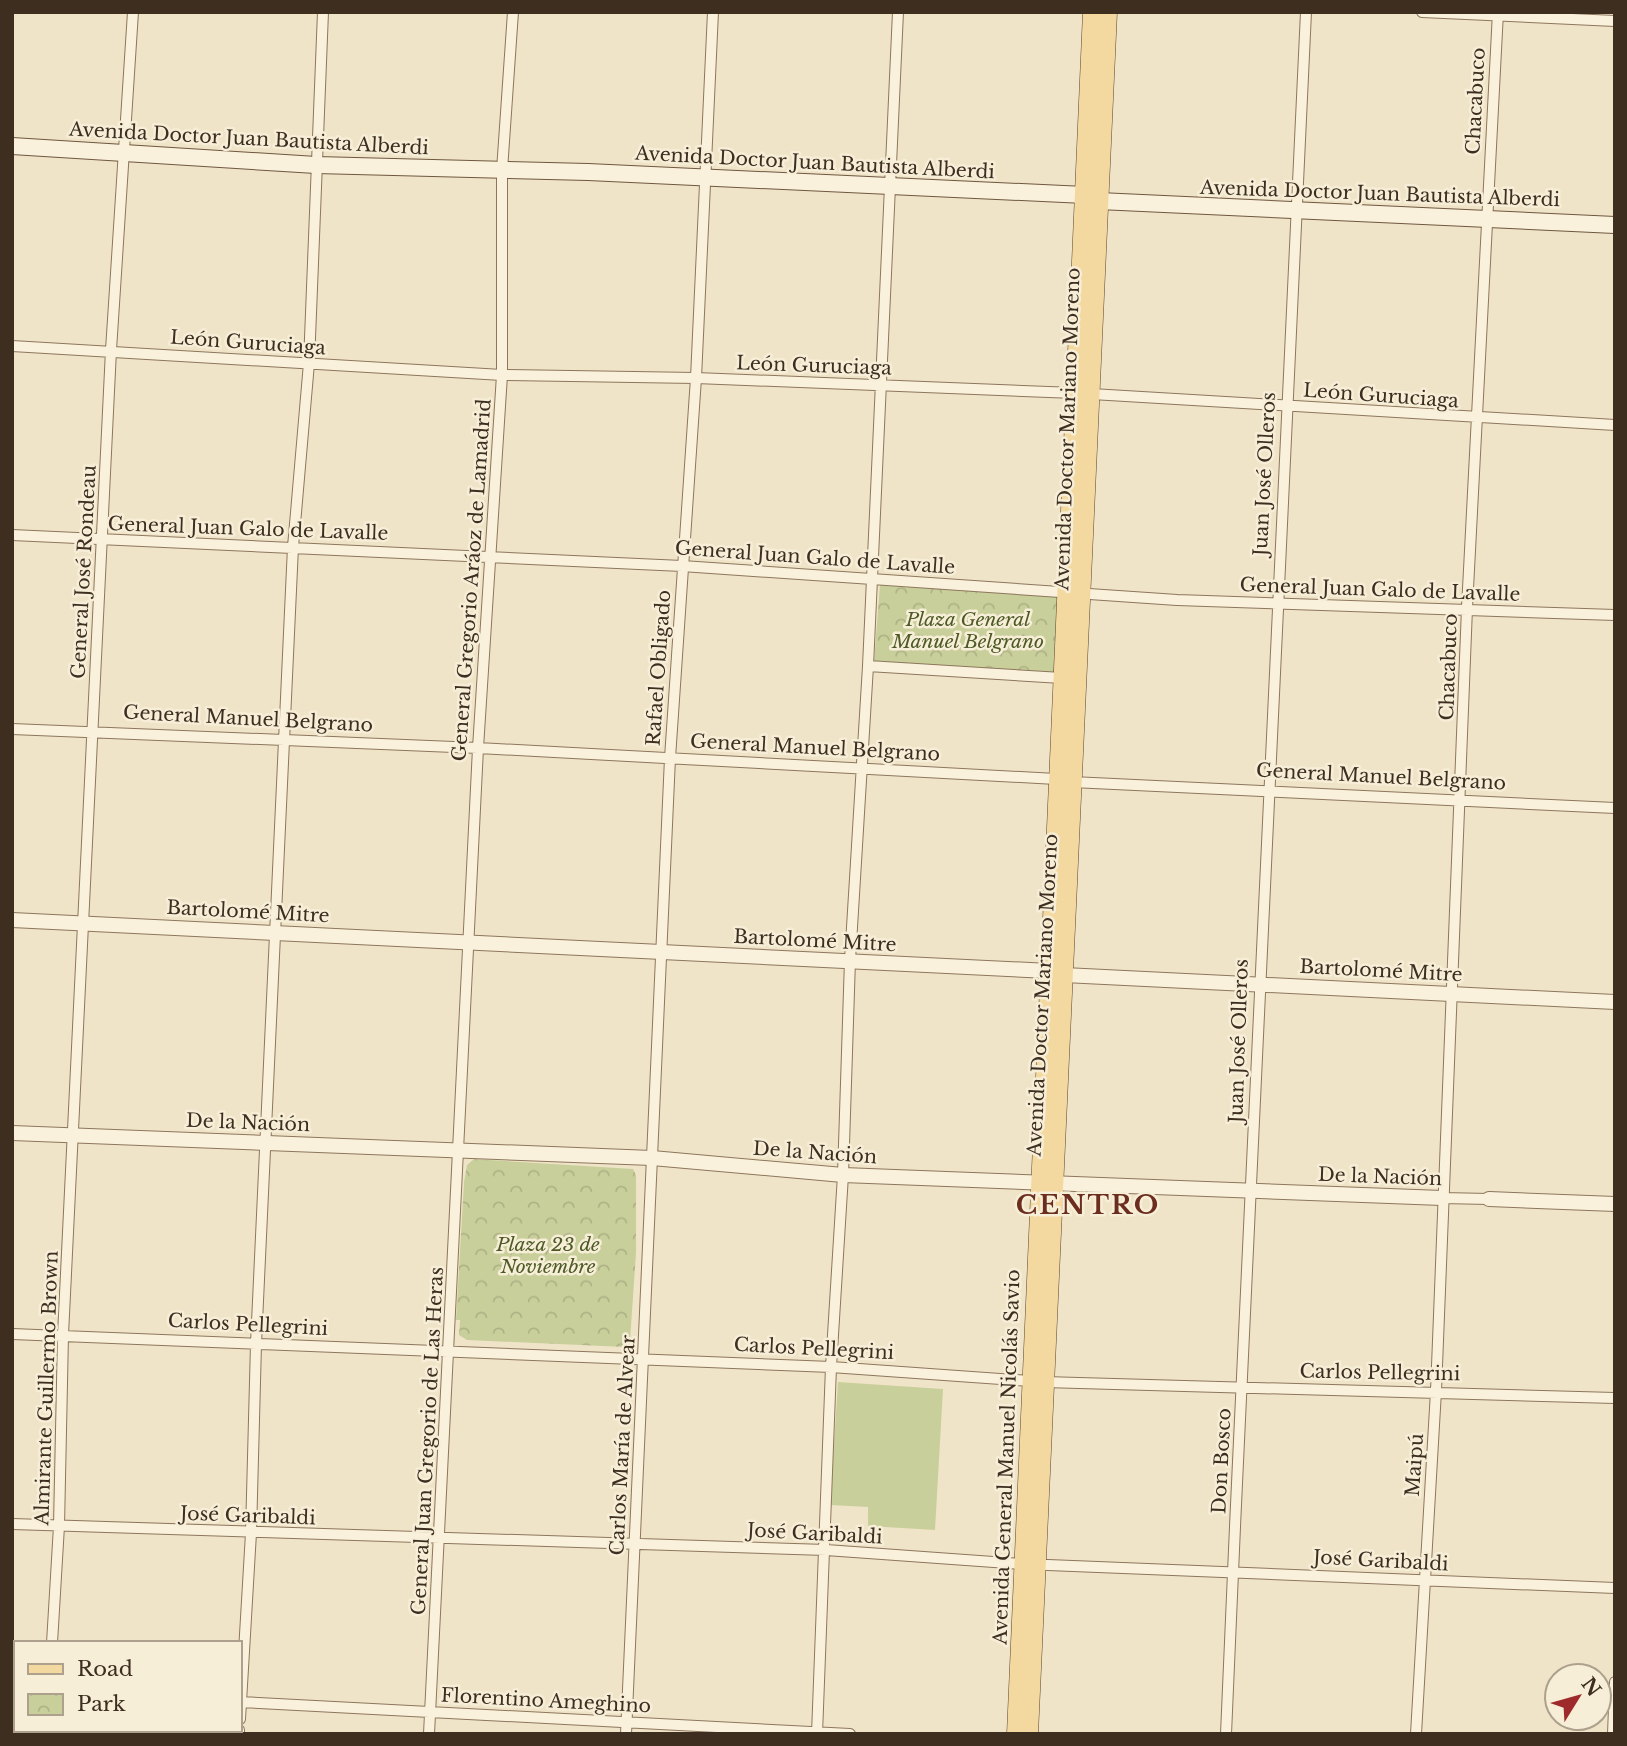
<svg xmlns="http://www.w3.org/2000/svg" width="1627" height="1746" font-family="'Libre Baskerville',serif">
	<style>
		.park { fill: url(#park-crowns) }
		.pitch { fill: #c9cf9b }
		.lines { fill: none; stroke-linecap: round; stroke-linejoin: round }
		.minor-casing { stroke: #8d765c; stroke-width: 12 }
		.tertiary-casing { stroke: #8d765c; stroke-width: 16 }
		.secondary-casing { stroke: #6f573f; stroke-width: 18 }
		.primary-casing { stroke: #5b4430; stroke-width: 19 }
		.minor { stroke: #faf1dc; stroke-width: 10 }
		.tertiary { stroke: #faf1dc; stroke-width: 14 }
		.secondary { stroke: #faf1dc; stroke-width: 16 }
		.primary { stroke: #f3d9a0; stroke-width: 18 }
		.labels { text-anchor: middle; stroke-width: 5; stroke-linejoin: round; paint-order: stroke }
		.street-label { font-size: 19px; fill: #3d2e20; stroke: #f7eed8 }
		.park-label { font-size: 19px; font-style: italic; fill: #4d5a26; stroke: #f7eed8 }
		.district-label { font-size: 26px; font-weight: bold; letter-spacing: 2px; fill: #6b2e1e; stroke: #f7eed8 }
	</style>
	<defs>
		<pattern id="park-crowns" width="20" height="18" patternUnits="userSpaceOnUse" patternTransform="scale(1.75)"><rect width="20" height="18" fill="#c9cf9b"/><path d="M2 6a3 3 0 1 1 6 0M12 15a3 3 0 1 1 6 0" fill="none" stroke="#aeb285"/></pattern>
	</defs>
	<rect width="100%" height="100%" fill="#f0e4c8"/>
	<path class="park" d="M880,584L1061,597L1056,675L874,662Z
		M474,1159L633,1169L636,1175V1253L630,1341L625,1347L467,1340L459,1335L460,1320H456L464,1182L467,1165Z"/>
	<path class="pitch" d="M557,1240L594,1242L593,1271L556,1269Z
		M838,1382L943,1389L935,1530L868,1526V1507L830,1505Z"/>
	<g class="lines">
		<defs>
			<path id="minor" d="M1422,12L1615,21
				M12,346L502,375L696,378L1075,393L1615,425
				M12,535L682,566L1177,600L1615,615
				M868,666L1062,678
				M12,729L478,748L1056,779
				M1072,782L1615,808
				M1442,1198L1489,1199
				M12,1334L831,1367L1030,1381
				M1044,1382L1615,1398
				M12,1524L826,1550L1023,1564L1615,1588
				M52,1643L59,1526L63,1335L111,350L133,12
				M12,1692H16
				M240,1702L850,1734
				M240,1719L251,1533L256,1344L293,547L309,363L323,12
				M46,1734L47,1730
				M239,1734V1730
				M429,1734L478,748L502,375V170L513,12
				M626,1734L670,758L696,378L713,12
				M817,1734L831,1367L843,1175L850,960L868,666L898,12
				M1226,1734C1251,1160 1275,586 1306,12
				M1416,1734L1436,1391L1467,608L1498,12
				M1613,1734L1615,1682"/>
			<path id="tertiary" d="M12,920L1049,971L1064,975L1615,1002
				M12,1133L652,1158L843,1175L1442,1198
				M1489,1199L1615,1204"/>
			<path id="secondary" d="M12,146L316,165L588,172L1085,195L1099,201L1615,225"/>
			<path id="primary" d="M1016,1734L1092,12
				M1029,1734L1108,12"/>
		</defs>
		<use href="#minor" class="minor-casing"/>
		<use href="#tertiary" class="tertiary-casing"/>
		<use href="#secondary" class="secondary-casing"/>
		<use href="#primary" class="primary-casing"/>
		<use href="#minor" class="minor"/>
		<use href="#tertiary" class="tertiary"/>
		<use href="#secondary" class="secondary"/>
		<use href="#primary" class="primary"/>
	</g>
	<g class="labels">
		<g class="street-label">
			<text transform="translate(1475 101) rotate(-87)" y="7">Chacabuco</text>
			<text transform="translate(249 138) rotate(3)" y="7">Avenida Doctor Juan Bautista Alberdi</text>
			<text transform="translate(815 162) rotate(3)" y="7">Avenida Doctor Juan Bautista Alberdi</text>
			<text transform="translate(1380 193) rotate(2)" y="7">Avenida Doctor Juan Bautista Alberdi</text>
			<text transform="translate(248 342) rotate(4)" y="7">León Guruciaga</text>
			<text transform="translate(814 365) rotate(2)" y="7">León Guruciaga</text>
			<text transform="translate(1381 395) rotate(4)" y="7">León Guruciaga</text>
			<text transform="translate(1067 429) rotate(-88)" y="7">Avenida Doctor Mariano Moreno</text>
			<text transform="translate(1264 474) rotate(-87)" y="7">Juan José Olleros</text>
			<text transform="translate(248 528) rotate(2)" y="7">General Juan Galo de Lavalle</text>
			<text transform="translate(815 557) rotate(4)" y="7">General Juan Galo de Lavalle</text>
			<text transform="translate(83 572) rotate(-87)" y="7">General José Rondeau</text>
			<text transform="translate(471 580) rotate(-86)" y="7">General Gregorio Aráoz de Lamadrid</text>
			<text transform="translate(1380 589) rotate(2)" y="7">General Juan Galo de Lavalle</text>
			<text transform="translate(1448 667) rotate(-88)" y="7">Chacabuco</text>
			<text transform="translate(658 668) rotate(-86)" y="7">Rafael Obligado</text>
			<text transform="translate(248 718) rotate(3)" y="7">General Manuel Belgrano</text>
			<text transform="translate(815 747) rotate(3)" y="7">General Manuel Belgrano</text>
			<text transform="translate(1381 776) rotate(3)" y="7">General Manuel Belgrano</text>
			<text transform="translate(248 911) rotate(3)" y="7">Bartolomé Mitre</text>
			<text transform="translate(815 940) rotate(3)" y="7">Bartolomé Mitre</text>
			<text transform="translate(1381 970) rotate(3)" y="7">Bartolomé Mitre</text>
			<text transform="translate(1042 995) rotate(-87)" y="7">Avenida Doctor Mariano Moreno</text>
			<text transform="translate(1238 1041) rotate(-88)" y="7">Juan José Olleros</text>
			<text transform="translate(248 1122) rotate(2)" y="7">De la Nación</text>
			<text transform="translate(815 1152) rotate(4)" y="7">De la Nación</text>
			<text transform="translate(1380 1176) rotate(2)" y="7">De la Nación</text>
			<text transform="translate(248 1324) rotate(3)" y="7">Carlos Pellegrini</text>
			<text transform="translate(814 1348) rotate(3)" y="7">Carlos Pellegrini</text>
			<text transform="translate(1380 1372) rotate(1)" y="7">Carlos Pellegrini</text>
			<text transform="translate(46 1388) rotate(-88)" y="7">Almirante Guillermo Brown</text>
			<text transform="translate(427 1441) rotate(-87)" y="7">General Juan Gregorio de Las Heras</text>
			<text transform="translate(622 1445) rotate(-87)" y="7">Carlos María de Alvear</text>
			<text transform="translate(1006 1457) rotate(-88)" y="7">Avenida General Manuel Nicolás Savio</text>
			<text transform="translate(1221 1461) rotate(-87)" y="7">Don Bosco</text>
			<text transform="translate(1414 1465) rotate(-86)" y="7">Maipú</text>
			<text transform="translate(248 1515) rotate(2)" y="7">José Garibaldi</text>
			<text transform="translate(815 1533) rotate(3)" y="7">José Garibaldi</text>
			<text transform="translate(1381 1560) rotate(3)" y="7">José Garibaldi</text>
			<text transform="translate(546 1700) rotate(3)" y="7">Florentino Ameghino</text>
		</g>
		<g class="park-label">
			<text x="968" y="626">Plaza General<tspan x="968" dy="22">Manuel Belgrano</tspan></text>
			<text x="548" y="1251">Plaza 23 de<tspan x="548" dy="22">Noviembre</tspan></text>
		</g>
		<g class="district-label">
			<text x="1088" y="1214">CENTRO</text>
		</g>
	</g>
	<rect width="1627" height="1746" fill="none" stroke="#3d2e20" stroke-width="28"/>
	<rect x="14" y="1641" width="228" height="91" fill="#f7eed8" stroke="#ada18e" stroke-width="2"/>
	<rect x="28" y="1664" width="35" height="10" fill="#f3d9a0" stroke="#ada18e" stroke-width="2"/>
	<text x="77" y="1676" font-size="21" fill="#3d2e20">Road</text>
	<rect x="28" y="1694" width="35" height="21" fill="url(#park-crowns)" stroke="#ada18e" stroke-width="2"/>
	<text x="77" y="1711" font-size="21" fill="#3d2e20">Park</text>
	<g transform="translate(1578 1697) rotate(53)"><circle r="33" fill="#f7eed8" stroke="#ada18e" stroke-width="2"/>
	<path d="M0-5L12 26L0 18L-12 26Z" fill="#9e2a2b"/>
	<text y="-10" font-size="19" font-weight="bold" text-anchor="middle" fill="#3d2e20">N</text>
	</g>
</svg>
